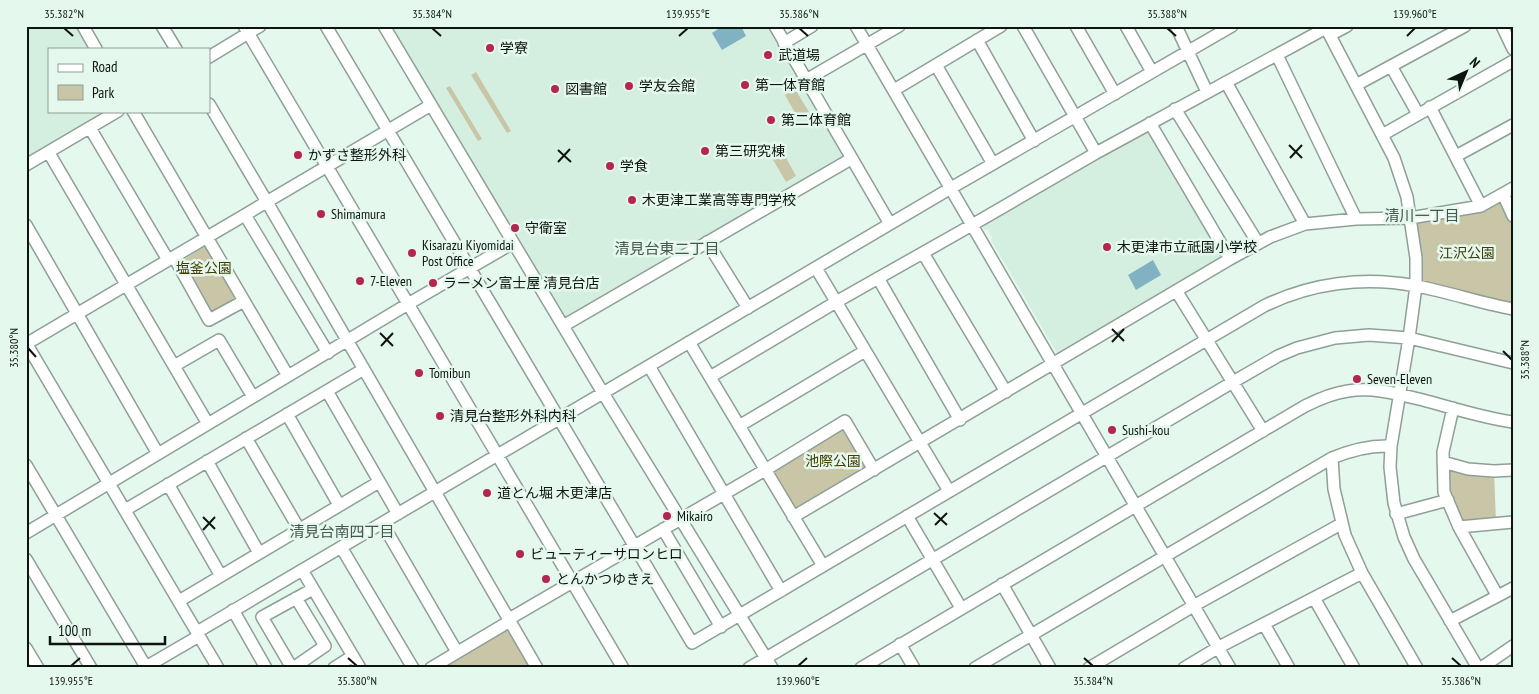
<svg xmlns="http://www.w3.org/2000/svg" width="1539" height="694" font-family="'PT Sans Narrow','Noto Sans JP',sans-serif">
	<style>
		.built { fill: #d4efdf }
		.green { fill: #c9c5a7 }
		.water { fill: #80b2c3 }
		.lines { fill: none; stroke-linecap: round; stroke-linejoin: round }
		.minor-casing { stroke: #8ea096; stroke-width: 14 }
		.minor { stroke: #fff; stroke-width: 11 }
		.ticks { fill: none; stroke: #0e1511; stroke-width: 2 }
		.poi-dot { fill: #b6254f; stroke: #e5f8ed; stroke-width: 2 }
		.labels { text-anchor: middle; stroke-width: 5; stroke-linejoin: round; paint-order: stroke }
		.poi-label { font-size: 14px; fill: #0e1511; stroke: #e5f8ed; text-anchor: start }
		.park-label { font-size: 14px; fill: #443c04; stroke: #e5f8ed }
		.neighbourhood-label { font-size: 15px; fill: #46564d; stroke: #e5f8ed }
		.neatline { fill: none; stroke: #0e1511; stroke-width: 2 }
		.ticks-label { font-size: 12px; text-anchor: middle; fill: #0e1511 }
	</style>
	<rect width="100%" height="100%" fill="#e5f8ed"/>
	<path class="built" d="M26,26H80L93,49H49V111H105L26,159Z
		M389,26H771L844,157L566,320Z
		M1147,129L1224,255L1222,259L1060,355L1057,353L991,240L992,238L988,230H985L982,226L983,222Z"/>
	<path class="green" d="M476,72L511,131L507,133L471,75Z
		M450,86L482,139L478,141L446,88Z
		M795,89L809,112L798,118L785,95Z
		M783,152L796,176L786,182L772,158Z
		M1503,194L1513,218V308L1416,286L1410,218Z
		M207,245L238,299L211,313L182,263L183,260Z
		M845,421L874,470L793,517L765,470Z
		M1443,462L1494,471L1496,523L1459,527L1449,504Z
		M508,626L533,668H437Z"/>
	<path class="water" d="M723,26H741L746,36L722,50L712,33Z
		M1153,260L1161,275L1136,290L1128,275Z"/>
	<g class="lines">
		<defs>
			<path id="minor" d="M83,26L96,49
				M162,26L176,49
				M244,26L623,668
				M326,26L692,643L1264,306C1311,283 1364,276 1416,286C1449,292 1480,303 1513,309
				M384,26L603,393L772,668
				M775,26L890,224
				M856,26L1230,668
				M1023,26L1096,153
				M1076,26L1115,94
				M1126,26L1152,72
				M1176,26L1207,92
				M1325,26L1394,158L1407,197L1410,218L1416,258V286L1409,338L1391,446L1390,467L1394,503L1404,537L1414,559L1478,668
				M1502,26L1513,49
				M1330,35L1347,26
				M977,40L1034,141
				M784,43L812,26
				M1277,55L1356,219
				M209,57L260,26
				M936,65L993,164
				M1391,66L1418,114
				M806,80L899,26
				M1226,82L1305,224
				M1356,85L1465,26
				M894,90L1001,26
				M209,104L267,202L537,668
				M1430,107L1481,206
				M1175,109L1258,243
				M133,111L288,376
				M1150,123L1230,259
				M90,128L168,260
				M1382,135L1513,61
				M49,153L208,424
				M1456,156L1513,125
				M26,165L118,111
				M1503,194L1513,216
				M245,215L328,353
				M26,225L158,454
				M707,242L748,308
				M923,253L1006,392
				M174,257L209,320L244,301
				M816,268L949,491
				M878,278L960,420
				M1177,292L1263,431
				M563,326L851,159
				M689,342L823,566
				M26,343L218,668
				M26,344L431,105
				M174,366L219,340L253,397
				M649,366L781,591
				M710,377L836,302L972,225L1096,153L1326,28
				M327,391L398,514
				M1453,408L1443,452L1444,492L1459,527L1497,595
				M287,414L339,505
				M739,426L865,351
				M246,438L299,529
				M1332,458L1334,489L1345,535L1362,573L1417,668
				M207,461L259,553
				M1443,462L1468,469L1494,471L1513,470
				M26,465L146,667
				M168,484L221,576
				M125,510L364,369
				M1396,514L1448,500
				M907,516L961,608
				M793,517L1230,259L1270,237L1305,224L1356,219L1410,218L1481,206L1513,188
				M382,523L457,652
				M1459,527L1513,522
				M663,529L721,627
				M26,533L408,304L513,243
				M341,547L413,668
				M26,559L91,668
				M302,570L360,668
				M1002,584L1050,668
				M1314,598L1354,668
				M179,601L379,482
				M233,610L266,668
				M509,619L765,470L845,421L874,470
				M1450,621L1513,588
				M1264,624L1289,668
				M197,632L951,188L1232,26
				M900,644L914,668
				M26,648L38,668
				M144,668L199,636
				M292,668L262,617L313,589
				M293,668L325,646L296,598
				M334,668L353,656
				M431,668L510,621
				M749,668L1233,382L1278,356L1297,348L1335,338L1369,335L1409,338L1513,363
				M861,668L1305,406C1319,399 1333,393 1348,391C1374,387 1398,394 1423,400C1453,408 1483,418 1513,422
				M975,668L1332,458C1351,450 1370,445 1391,446
				M1089,668L1195,605L1341,524
				M1184,668L1219,647L1362,573
				M1481,668L1513,646"/>
		</defs>
		<use href="#minor" class="minor-casing"/>
		<use href="#minor" class="minor"/>
	</g>
	<path class="ticks" d="M64,28L73,36M432,28L441,36M799,28L808,36M1167,28L1176,36M679,36L688,28M1407,36L1415,28M1289,145L1302,158M558,150L571,162M1290,158L1302,145M558,162L570,149M1112,329L1124,341M380,333L393,346M1112,342L1124,329M381,346L393,333M28,348L36,357M1503,351L1512,360M934,513L947,525M203,517L215,529M935,525L947,513M203,530L215,517M348,658L357,666M1084,658L1093,666M1452,658L1461,666M71,666L80,658M798,666L807,658"/>
	<g class="poi-dot">
		<circle cx="490" cy="48" r="5"/>
		<circle cx="768" cy="55" r="5"/>
		<circle cx="745" cy="85" r="5"/>
		<circle cx="629" cy="86" r="5"/>
		<circle cx="555" cy="89" r="5"/>
		<circle cx="771" cy="120" r="5"/>
		<circle cx="705" cy="151" r="5"/>
		<circle cx="298" cy="155" r="5"/>
		<circle cx="610" cy="166" r="5"/>
		<circle cx="632" cy="200" r="5"/>
		<circle cx="321" cy="214" r="5"/>
		<circle cx="515" cy="228" r="5"/>
		<circle cx="1107" cy="247" r="5"/>
		<circle cx="412" cy="253" r="5"/>
		<circle cx="360" cy="281" r="5"/>
		<circle cx="433" cy="283" r="5"/>
		<circle cx="419" cy="373" r="5"/>
		<circle cx="1357" cy="379" r="5"/>
		<circle cx="440" cy="416" r="5"/>
		<circle cx="1112" cy="430" r="5"/>
		<circle cx="487" cy="493" r="5"/>
		<circle cx="667" cy="516" r="5"/>
		<circle cx="520" cy="554" r="5"/>
		<circle cx="546" cy="579" r="5"/>
	</g>
	<g class="labels">
		<g class="poi-label">
			<text x="500" y="53">学寮</text>
			<text x="778" y="60">武道場</text>
			<text x="755" y="90">第一体育館</text>
			<text x="639" y="91">学友会館</text>
			<text x="565" y="94">図書館</text>
			<text x="781" y="125">第二体育館</text>
			<text x="715" y="156">第三研究棟</text>
			<text x="308" y="160">かずさ整形外科</text>
			<text x="620" y="171">学食</text>
			<text x="642" y="205">木更津工業高等専門学校</text>
			<text x="331" y="219">Shimamura</text>
			<text x="525" y="233">守衛室</text>
			<text x="422" y="250">Kisarazu Kiyomidai<tspan x="422" dy="16">Post Office</tspan></text>
			<text x="1117" y="252">木更津市立祇園小学校</text>
			<text x="370" y="286">7-Eleven</text>
			<text x="443" y="288">ラーメン富士屋 清見台店</text>
			<text x="429" y="378">Tomibun</text>
			<text x="1367" y="384">Seven-Eleven</text>
			<text x="450" y="421">清見台整形外科内科</text>
			<text x="1122" y="435">Sushi-kou</text>
			<text x="497" y="498">道とん堀 木更津店</text>
			<text x="677" y="521">Mikairo</text>
			<text x="530" y="559">ビューティーサロンヒロ</text>
			<text x="556" y="584">とんかつゆきえ</text>
		</g>
		<g class="park-label">
			<text x="1467" y="258">江沢公園</text>
			<text x="204" y="273">塩釜公園</text>
			<text x="833" y="466">池際公園</text>
		</g>
		<g class="neighbourhood-label">
			<text x="1422" y="221">清川一丁目</text>
			<text x="667" y="254">清見台東二丁目</text>
			<text x="342" y="537">清見台南四丁目</text>
		</g>
	</g>
	<rect width="1539" height="694" fill="none" stroke="#e5f8ed" stroke-width="55"/>
	<rect x="48" y="48" width="162" height="65" fill="#e5f8ed" stroke="#8f9d95"/>
	<rect x="58" y="64" width="25" height="8" fill="#ffffff" stroke="#8f9d95"/>
	<text x="92" y="72" font-size="15" fill="#0e1511">Road</text>
	<rect x="58" y="85" width="25" height="15" fill="#c9c5a7" stroke="#8f9d95"/>
	<text x="92" y="98" font-size="15" fill="#0e1511">Park</text>
	<g transform="translate(1466 72) rotate(44)" stroke="#e5f8ed" stroke-width="4" paint-order="stroke">
	<path d="M0-4L9 19L0 12L-9 19Z" fill="#0e1511"/>
	<text y="-8" font-size="14" font-weight="bold" text-anchor="middle" fill="#0e1511">N</text>
	</g>
	<path d="M50 636v8h115v-8" fill="none" stroke="#0e1511" stroke-width="2.5"/>
	<text x="58" y="636" font-size="15" fill="#0e1511" stroke="#e5f8ed" stroke-width="4" paint-order="stroke">100 m</text>
	<rect x="28" y="28" width="1484" height="638" class="neatline"/>
	<g class="ticks-label">
		<text x="64" y="18">35.382°N</text>
		<text x="432" y="18">35.384°N</text>
		<text x="688" y="18">139.955°E</text>
		<text x="799" y="18">35.386°N</text>
		<text x="1167" y="18">35.388°N</text>
		<text x="1415" y="18">139.960°E</text>
		<text transform="translate(14 348) rotate(-90)" y="4">35.380°N</text>
		<text transform="translate(1525 360) rotate(-90)" y="4">35.388°N</text>
		<text x="71" y="685">139.955°E</text>
		<text x="357" y="685">35.380°N</text>
		<text x="798" y="685">139.960°E</text>
		<text x="1093" y="685">35.384°N</text>
		<text x="1461" y="685">35.386°N</text>
	</g>
</svg>
